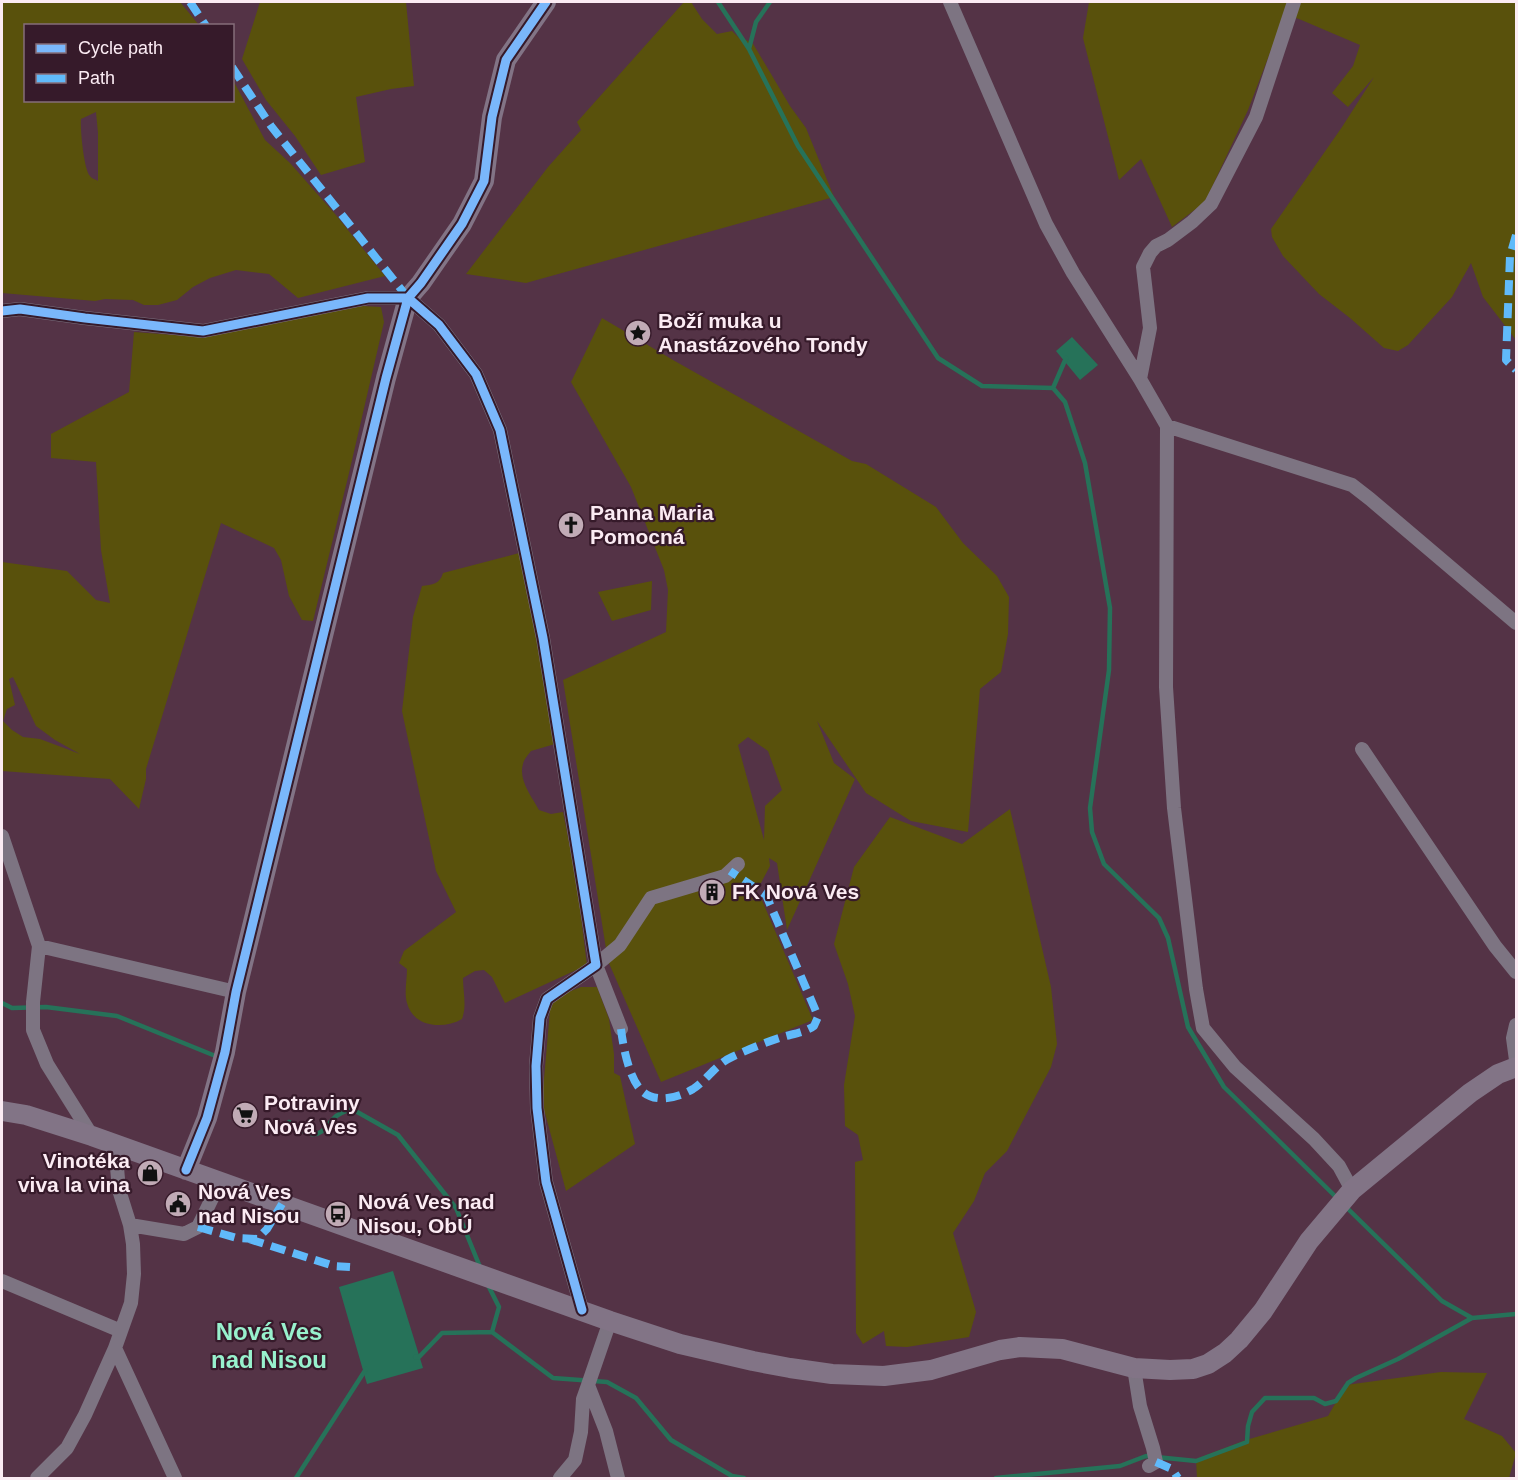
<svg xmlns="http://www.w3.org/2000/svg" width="1518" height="1480" font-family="Arial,sans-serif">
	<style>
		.green { fill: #59510c; fill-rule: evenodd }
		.water { fill: #267259 }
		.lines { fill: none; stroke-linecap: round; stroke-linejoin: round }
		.stream { stroke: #267259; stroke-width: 4.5 }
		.street { stroke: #7d7482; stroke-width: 14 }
		.secondary { stroke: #827486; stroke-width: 20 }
		.quiet { stroke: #60bafa; stroke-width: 8; stroke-dasharray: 15 8; stroke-linecap: butt }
		.cycleway-casing { stroke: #361a2a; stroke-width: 13 }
		.cycleway { stroke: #7ab7fb; stroke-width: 9 }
		.labels { text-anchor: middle; stroke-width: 4.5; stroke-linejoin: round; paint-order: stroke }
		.poi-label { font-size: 21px; font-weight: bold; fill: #fbebf3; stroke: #361a2a; text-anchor: start }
		.quarter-label { font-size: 24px; font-weight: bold; fill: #98f1cd; stroke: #361a2a }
	</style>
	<rect width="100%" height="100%" fill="#543346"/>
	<path class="green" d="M2,2H180L199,25L26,26V100H232L233,80L265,140L290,163L335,214L385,276L298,298L269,274L236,270L210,278L193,287L177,300L158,305H144L133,300L105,299L95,301L2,293ZM96,112L98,133V181C95,179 92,179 90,176C84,170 80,129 81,119Z
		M260,2H406L414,86L391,89L356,97L365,162L321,175L295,136L266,100L242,59Z
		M684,2H691L702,19L717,34L732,31L739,38L752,42L790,106L806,128L834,197L526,283L466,274L548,167L581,130L577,122Z
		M1089,2H1516V340L1483,297L1471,263L1452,297L1408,345L1398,351L1384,348L1350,318L1319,294L1283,256L1272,237L1271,229L1342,127L1374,77L1348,107L1332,93L1353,66L1360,45L1299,19L1283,14L1278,32L1248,110L1205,202L1172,227L1141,159L1119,180L1083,38Z
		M363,306L381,307L384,322L349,473L313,621L302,620L289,596L281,560L274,548L221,523L146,769V779L139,809L110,779L2,771V562L67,571L96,600L110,603L101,550L96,462L51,458V434L129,392L134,332L200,337ZM13,677L36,726L55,740L80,754L40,739L23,737L12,730L3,721L7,709L15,705L9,679Z
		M602,318L673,360L852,461L866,464L936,507L963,543L997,576L1009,597L1008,634L1001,672L980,689L968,832L911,821L866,793L817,721L834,763L855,779L787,930L777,863L769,858L770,866L752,900L750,901L761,898L813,1020L661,1082L608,961L563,680L666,632L668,590L664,570L631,487L571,382ZM748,737L768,751L782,790L765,806L764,840L738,745Z
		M523,552L555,744L531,751C528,755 524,759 523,764C518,780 532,797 539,810L551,814L563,812L576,878L587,965L505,1003L492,977L484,970L475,971L463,978C463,992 467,1006 462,1019C443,1030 413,1027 407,1003C404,993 407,980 407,969L399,963L404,951L456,912L436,871L402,711L413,617L422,586C432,585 440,584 443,573Z
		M652,581L651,610L612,621L598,592Z
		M1010,809L1051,987L1057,1044L1051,1067L1007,1151L985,1173L974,1201L953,1233L976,1312L969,1337L907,1347L886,1346L884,1331L863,1344L856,1333L855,1162L863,1160L858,1135L845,1126L844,1085L855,1016L848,984L834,944L854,867L890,817L962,844Z
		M581,987H597L609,1019L614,1054V1073L620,1076L635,1144L566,1191L542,1102L550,1010L556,997Z
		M1441,1372L1487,1373L1464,1419L1502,1436L1516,1453L1509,1478H1197L1196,1459L1246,1440L1328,1416L1346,1385Z"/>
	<path class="water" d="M1072,337L1098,365L1080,380L1056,351Z
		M393,1271L423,1368L367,1384L339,1287Z"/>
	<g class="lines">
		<path class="stream" d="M718,2L749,49
			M770,2L756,22L749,49L798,146L938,358L982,386L1053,388L1065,402L1085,463L1110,608L1109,670L1090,808L1092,832L1104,864L1159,918L1168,938L1188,1027L1224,1087L1338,1199
			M1053,388L1066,358
			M2,1003L12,1008L46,1007L117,1016L213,1055
			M289,1122C296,1126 303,1133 311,1134C322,1136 327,1125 334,1118C339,1113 345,1111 352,1109L398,1135L456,1208L480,1267
			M1344,1205L1442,1301L1472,1318
			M487,1283L499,1307L492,1332L553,1378L607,1382L636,1398L671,1440L732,1476L744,1478
			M415,1357H419L442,1333L492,1332
			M296,1478L366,1369
			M996,1478L1120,1466L1146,1456L1196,1461L1247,1442L1248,1426L1252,1412L1265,1398H1314L1325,1404L1336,1401L1348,1383L1356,1378L1398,1359L1472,1318L1516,1314"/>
		<path class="street" d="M950,2L1046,224L1073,273L1140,379
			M1294,2L1256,117L1211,204L1192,222L1168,240L1156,246L1150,253L1143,267L1150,328L1140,379L1167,426L1166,687L1174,808L1196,989L1203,1028L1235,1067L1314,1139L1339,1166L1352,1190
			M2,311L20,309L85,318L203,331L368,298H408L439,325L476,374L500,430L543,638L596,965L547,999L540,1018L536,1066L537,1108L546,1182L582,1310
			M1167,426L1352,485L1370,499L1516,623
			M1362,749L1495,946L1516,972
			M2,836L39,946L33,1002V1030L47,1064L92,1136
			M39,946L236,992
			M1516,1025L1513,1038L1516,1060
			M621,1029L596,965L620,945L651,898L725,876L738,864
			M130,1225L184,1234L198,1227L220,1182
			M2,1281L121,1331
			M610,1321L588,1385L606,1431L618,1478
			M115,1348L175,1478
			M1134,1368L1140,1406L1153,1448L1156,1462L1149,1466
			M37,1478L67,1448L85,1415L115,1348L131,1303L134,1274L133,1244L130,1225L119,1190L115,1145
			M560,1478L575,1460L581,1432L583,1399L588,1385"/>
		<path class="secondary" d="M2,1111L26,1115L92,1136L610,1321L680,1344L753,1361L790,1368L832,1374L884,1376L931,1370L1000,1350L1020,1347L1062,1349L1134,1368L1170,1370L1193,1369L1208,1364L1225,1353L1239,1340L1263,1311L1309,1241L1352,1190L1470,1093L1498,1074L1516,1067
			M186,1170L207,1118L225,1052L236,992L386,378L408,298L421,283L462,224L484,181L492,117L506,60L546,2"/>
		<path class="quiet" d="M190,2L206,26
			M232,67L271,126L408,298
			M1516,235L1510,256L1506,360L1516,370
			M2,841H3
			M621,1029C623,1046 629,1078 641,1090C654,1104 678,1098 693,1089C707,1080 716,1064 732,1057C747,1050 764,1043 779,1038C791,1034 804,1033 814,1026L818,1017L815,1009L766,895L730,871
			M198,1227L237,1238L257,1239L267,1229L282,1204
			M249,1239L334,1266L350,1267
			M1156,1462L1172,1469L1178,1478"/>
		<defs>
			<path id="cycleway" d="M2,311L20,309L85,318L203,331L368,298H408L439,325L476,374L500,430L543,638L596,965L547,999L540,1018L536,1066L537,1108L546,1182L582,1310
				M186,1170L207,1118L225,1052L236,992L386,378L408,298L421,283L462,224L484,181L492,117L506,60L546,2"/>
		</defs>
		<use href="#cycleway" class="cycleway-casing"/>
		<use href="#cycleway" class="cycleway"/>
	</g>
	<defs>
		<symbol id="sight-disc" viewBox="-11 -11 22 22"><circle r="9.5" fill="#c1abb6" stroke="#361a2a"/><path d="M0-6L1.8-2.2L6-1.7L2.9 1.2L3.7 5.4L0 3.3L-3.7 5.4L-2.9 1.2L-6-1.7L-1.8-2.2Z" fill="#111"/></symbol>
		<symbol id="church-disc" viewBox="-11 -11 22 22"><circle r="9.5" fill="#c1abb6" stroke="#361a2a"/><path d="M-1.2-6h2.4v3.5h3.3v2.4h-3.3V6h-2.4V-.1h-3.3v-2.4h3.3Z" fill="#111"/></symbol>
		<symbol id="building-disc" viewBox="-11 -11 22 22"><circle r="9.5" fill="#c1abb6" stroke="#361a2a"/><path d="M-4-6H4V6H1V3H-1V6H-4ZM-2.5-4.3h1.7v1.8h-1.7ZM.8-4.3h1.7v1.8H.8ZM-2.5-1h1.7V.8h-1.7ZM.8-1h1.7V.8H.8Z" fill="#111"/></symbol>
		<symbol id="supermarket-disc" viewBox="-11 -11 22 22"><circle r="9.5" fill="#c1abb6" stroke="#361a2a"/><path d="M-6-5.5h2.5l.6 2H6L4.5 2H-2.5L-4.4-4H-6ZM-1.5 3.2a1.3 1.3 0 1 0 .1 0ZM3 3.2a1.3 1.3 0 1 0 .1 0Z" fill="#111"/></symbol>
		<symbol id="shop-disc" viewBox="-11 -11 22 22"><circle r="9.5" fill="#c1abb6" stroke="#361a2a"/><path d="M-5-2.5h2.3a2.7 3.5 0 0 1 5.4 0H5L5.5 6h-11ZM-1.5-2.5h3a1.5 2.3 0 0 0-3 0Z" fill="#111"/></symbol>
		<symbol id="civic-disc" viewBox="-11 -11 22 22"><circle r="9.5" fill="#c1abb6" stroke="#361a2a"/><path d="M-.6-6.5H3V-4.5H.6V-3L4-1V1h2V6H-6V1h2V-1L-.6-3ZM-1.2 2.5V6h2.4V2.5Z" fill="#111"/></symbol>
		<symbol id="bus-disc" viewBox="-11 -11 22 22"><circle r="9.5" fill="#c1abb6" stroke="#361a2a"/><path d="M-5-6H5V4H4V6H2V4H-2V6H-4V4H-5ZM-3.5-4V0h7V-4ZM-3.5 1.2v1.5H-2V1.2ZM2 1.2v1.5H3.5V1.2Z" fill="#111"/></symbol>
	</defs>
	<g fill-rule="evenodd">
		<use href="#sight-disc" x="623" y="318" width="30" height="30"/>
		<use href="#church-disc" x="556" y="510" width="30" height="30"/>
		<use href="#building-disc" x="697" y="877" width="30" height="30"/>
		<use href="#supermarket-disc" x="230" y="1100" width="30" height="30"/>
		<use href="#shop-disc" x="135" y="1158" width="30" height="30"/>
		<use href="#civic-disc" x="163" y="1189" width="30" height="30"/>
		<use href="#bus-disc" x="323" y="1199" width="30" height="30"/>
	</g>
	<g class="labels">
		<g class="poi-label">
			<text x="658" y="328">Boží muka u<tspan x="658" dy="24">Anastázového Tondy</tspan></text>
			<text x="590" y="520">Panna Maria<tspan x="590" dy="24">Pomocná</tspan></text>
			<text x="732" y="899">FK Nová Ves</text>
			<text x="264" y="1110">Potraviny<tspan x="264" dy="24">Nová Ves</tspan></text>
			<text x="130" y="1168" text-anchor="end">Vinotéka<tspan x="130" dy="24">viva la vina</tspan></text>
			<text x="198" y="1199">Nová Ves<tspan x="198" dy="24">nad Nisou</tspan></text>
			<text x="358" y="1209">Nová Ves nad<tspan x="358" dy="24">Nisou, ObÚ</tspan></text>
		</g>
		<g class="quarter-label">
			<text x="269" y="1340">Nová Ves<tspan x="269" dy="28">nad Nisou</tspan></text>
		</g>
	</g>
	<rect width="1518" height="1480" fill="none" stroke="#fbebf3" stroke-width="6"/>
	<rect x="24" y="24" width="210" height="78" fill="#361a2a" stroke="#856e7a" stroke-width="1.5"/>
	<rect x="36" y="44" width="30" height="9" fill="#7ab7fb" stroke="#856e7a" stroke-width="1.5"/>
	<text x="78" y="54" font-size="18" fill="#fbebf3">Cycle path</text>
	<rect x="36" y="74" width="30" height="9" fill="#60bafa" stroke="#856e7a" stroke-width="1.5"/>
	<text x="78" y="84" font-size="18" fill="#fbebf3">Path</text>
</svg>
